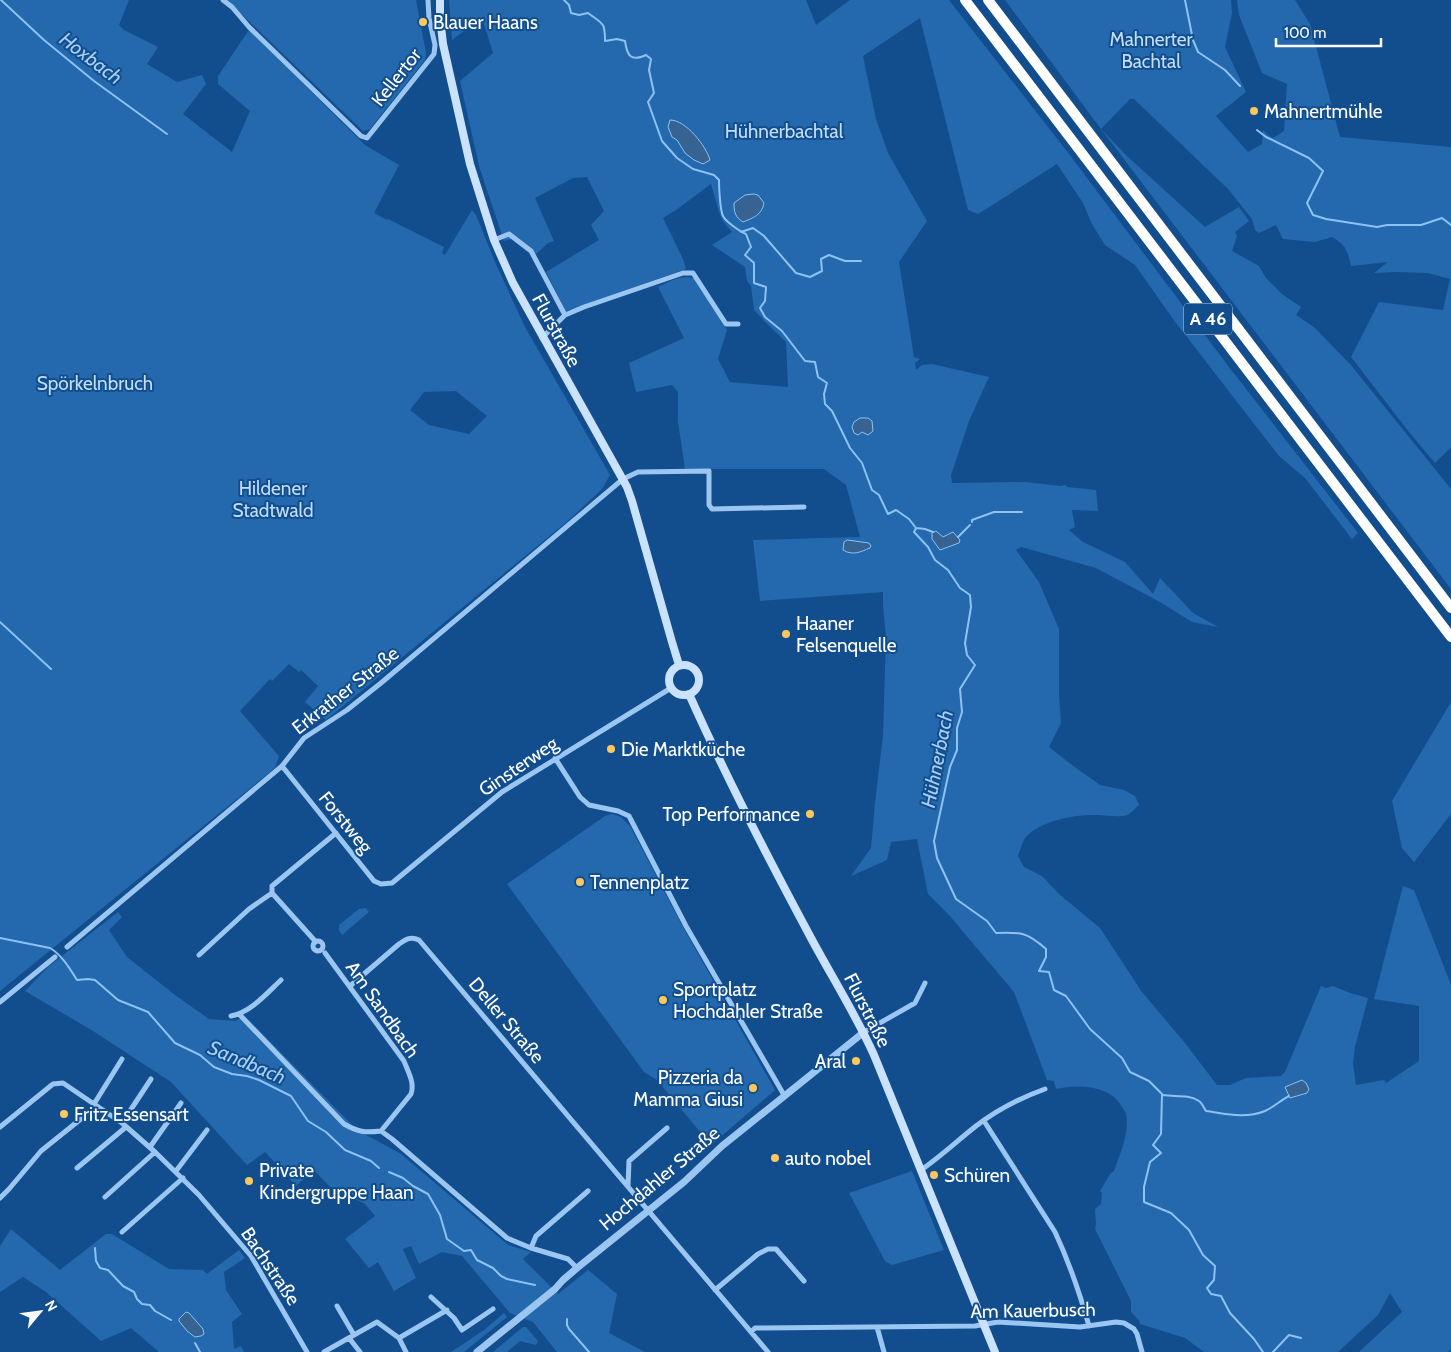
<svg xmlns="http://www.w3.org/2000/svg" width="1451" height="1352" font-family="Cabin,sans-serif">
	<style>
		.green { fill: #2468ad; fill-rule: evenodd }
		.water { fill: #376392; stroke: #8dc2f5 }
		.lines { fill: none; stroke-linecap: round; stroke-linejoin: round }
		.stream { stroke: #8dc2f5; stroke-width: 2 }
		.minor { stroke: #9bc6f1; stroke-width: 5 }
		.tertiary { stroke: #9bc6f1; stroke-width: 7 }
		.secondary { stroke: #cae2fc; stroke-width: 8 }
		.motorway { stroke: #fff; stroke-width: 10 }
		.poi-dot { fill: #ffc85c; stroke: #124e8e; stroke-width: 2 }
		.labels { text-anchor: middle; stroke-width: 4; stroke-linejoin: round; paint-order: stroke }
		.shield { fill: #124e8e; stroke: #b8cadd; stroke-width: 1 }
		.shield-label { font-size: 18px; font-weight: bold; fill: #fff }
		.poi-label { font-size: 19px; fill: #fff; stroke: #124e8e; text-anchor: start }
		.park-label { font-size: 19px; fill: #c2dffd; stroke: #124e8e }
		.street-label { font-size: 19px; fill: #fff; stroke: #124e8e }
		.water-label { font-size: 20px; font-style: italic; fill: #a7d0f9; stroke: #124e8e }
	</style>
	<rect width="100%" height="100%" fill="#124e8e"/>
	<path class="green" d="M0,0H129L119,25L124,30L158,47L147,64L177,82L202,75L206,84L183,114L232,152L250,111L218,84V76L249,30L365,145L399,165L374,213L387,220L388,219L444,247L442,253L445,255L472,210L476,215L495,262L525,327L610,475L602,489L569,520L326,720L305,702L318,686L301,670L299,672L289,664L272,681L270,679L240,711L279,756L275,768L0,991ZM456,391L487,416L469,434L429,425L410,410L424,392Z
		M227,0H416L426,53L425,60L370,129L363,131Z
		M449,0H806L816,25L850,0H949L1069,154L1229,367L1358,533L1352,539L1305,478L1279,456L1173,319L1135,265L1105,245L1092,224L1083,203L1057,164L978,214L968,210L920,18L863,56L876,119L888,153L927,221L899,262L914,357L920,359L915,363L916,370L922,365L932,364L989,377L969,421L951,475L952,483L1026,482L1060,486L1066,485L1067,487L1096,490L1098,511L1072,510L1075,527L1069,530L1083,542L1125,562L1153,594L1160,578L1193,613L1218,627L1192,622L1160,602L1096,568L1021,547L1016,550L1039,582L1059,629V695L1061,723L1049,747L1072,765L1100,785L1124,790L1135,796L1139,805C1135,808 1132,813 1127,815C1119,818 1106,815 1097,815C1075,814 1039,821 1025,838C1022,843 1020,850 1018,856L1024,867L1042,876L1059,894L1100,928L1142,992L1185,1043L1217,1085H1230L1246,1078L1281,1076L1285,1072L1321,986L1326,988L1333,986L1350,993L1368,998L1355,1047L1353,1063L1356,1085L1384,1080L1386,1083L1419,1061V1006L1374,999L1403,886L1414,890L1451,985V1349L1448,1352H1359L1402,1312L1390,1293L1378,1315L1338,1352H1204L1185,1338L1140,1324L1139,1320L1131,1312V1301L1095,1229L1096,1224L1095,1209L1101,1204L1102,1193L1100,1191L1110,1174L1114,1171C1120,1154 1130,1131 1126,1114C1125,1111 1122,1107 1120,1104C1108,1085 1077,1084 1056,1089L1054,1081L1047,1080L1014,992L949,915L928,894L917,839L891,842L887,860L851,876L871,848L875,803L883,735L886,637L883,605V592L760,601L753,540L860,537L846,485L824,469H685L678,422V392L672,385L636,392L629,363L684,338L658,287C670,281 681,275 694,278L727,330L718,359L730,382L788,387L786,342L764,321L761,317L754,310L751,286L747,281L745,267L712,245L732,232L723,221L720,215L711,184L676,210L663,218L683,259L686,269L566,311L546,272L599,240L591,225L604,211L587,177L573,178L535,198L554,241L548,243L535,255L517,238L504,241L479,166L460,81L493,53L483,21L478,20L452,40Z
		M1005,0H1231L1232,13L1225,47L1246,92L1216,116L1248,152L1262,144L1263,130L1269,136L1273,138L1284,131L1287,84L1262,73L1239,15L1237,0H1295L1310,24L1340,137L1451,147V447L1435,463L1409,432L1351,357L1379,302L1443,310L1450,279L1428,273L1396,272L1374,273L1388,262L1351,266C1347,250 1347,246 1332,237L1315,242L1283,239L1276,225L1259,233L1255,230L1252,219L1228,189L1134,99H1130L1101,129L1128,157L1205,227L1239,207L1249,221L1235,232L1237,236L1232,251L1259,266L1266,278L1282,294L1301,307L1296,315L1315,328L1350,364L1451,489V589L1101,129Z
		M1451,702V814L1414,862L1402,848L1392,801Z
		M612,814L621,817L630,826L684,929L775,1090L711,1145L657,1080L644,1072L507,884L605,816Z
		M366,908L369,912L342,935L339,930V925L359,909Z
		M118,912L122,917L109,930L127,957L175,995L209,1019L235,1021L245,1016L359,1132L372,1138L401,1154L508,1245L531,1252L523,1259L558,1294L588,1270L617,1294L609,1333L645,1352H557L533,1322L510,1313L462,1256L442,1252L419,1264L411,1246L403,1249L416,1278L394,1291L378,1262L369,1268L345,1239L375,1216L365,1204L329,1186L314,1170L296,1186L265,1152L247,1165L171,1082L93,1031L25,991L48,967Z
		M912,1171L944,1250L892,1265L885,1261L849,1193Z
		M11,1229L60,1270L106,1234H112L169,1269L203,1270L207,1274L239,1250L245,1258L224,1272L226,1290L242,1314L232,1322L234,1349L241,1346L244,1352H159L131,1328L101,1341L46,1292L23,1277L0,1292V1246Z
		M504,1313L507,1317L464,1352H451L484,1330Z
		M523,1327H526L538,1341L536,1345L520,1341L507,1352H493Z"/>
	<path class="water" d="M670,120C686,120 706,146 710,160L703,164L694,160L685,153L677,140L672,137L668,127Z
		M754,194L758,195L764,203C762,215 753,218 743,222C735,217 734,212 734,203L745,195Z
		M860,418H868L872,421L873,431L868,435L862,432L858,435L854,433L852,427L854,422Z
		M936,531L943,537L953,532L960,540L959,543L940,550L932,539V533Z
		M847,540L869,543L871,546L870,548C860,552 853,556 843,550L844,542Z
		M1302,1080L1306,1083L1309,1089L1307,1093L1290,1098L1285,1087Z
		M186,1312L189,1313L203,1329L204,1334L201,1336L195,1337L187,1331L179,1321V1319Z"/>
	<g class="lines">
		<path class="stream" d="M1,0L44,40L94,81L167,134
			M564,0L569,5L571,13L579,15L588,13C603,24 605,22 605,41L617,39L625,41C627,56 631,62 646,55L651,59L649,70L654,93L648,102L662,141L677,158L693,169L714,175L719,180C719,187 720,210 723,216C726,222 741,232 746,234L751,247L745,255L754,263V283L766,287L765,301L760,308L765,317L782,331L805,361L815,362L818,377L827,383L824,394L825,404L832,411L850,448L862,463L872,490L879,495L888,514L896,510L909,519L916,528L914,532L928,547L935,560L948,570L960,588L970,595L971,607L965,643L967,655L975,665L960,689L962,712L957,728V750L950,767L934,841L937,858L956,899L987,921L996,933C1021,932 1027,932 1046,949V957L1039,971L1049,972L1054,990L1066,996L1090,1029L1122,1058L1130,1072L1149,1081L1162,1094L1161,1134L1153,1145L1161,1153L1150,1162L1144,1187V1202L1171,1213L1189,1230L1203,1255L1215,1266L1214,1280L1207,1288L1211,1294L1221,1296L1230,1313L1254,1339L1263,1352
			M1185,0L1193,40L1198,52L1225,70L1240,86
			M1257,130L1266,137L1309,158L1323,171L1307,203L1313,215L1326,219L1377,227L1387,225H1421L1442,218L1451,225
			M741,232L753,228L764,236L796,273L810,277L822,271L821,259L829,255L845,261H861
			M972,522V520L994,512H1022
			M916,528L925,529L933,532
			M958,537L970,525
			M0,622L51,669
			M0,938L50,948C62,955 70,969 77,980L88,979L95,980L118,1000L148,1012L175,1043L200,1055L214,1067L232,1074L247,1076L259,1080L291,1096L308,1121L326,1132L345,1150L371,1161L379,1168
			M1163,1095C1174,1097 1189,1094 1199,1101C1202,1103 1204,1108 1206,1111C1227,1114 1245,1119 1265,1111C1274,1107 1281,1100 1289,1096
			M389,1172L403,1178L413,1186L428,1194L440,1215L447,1239L464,1251L471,1250L477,1260L493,1268L501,1276L507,1279L535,1285
			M95,1248L96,1261L100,1268L108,1270L123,1286L134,1292L137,1299L142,1304L150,1305L155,1311L171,1320
			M567,1319V1325L569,1329L589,1352
			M195,1343L200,1352
			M1273,1352L1289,1335L1301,1338"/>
		<path class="minor" d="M223,0L232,7L249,27L361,136L367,138L434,54L435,45L429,18L428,0
			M494,240L509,234L531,251L565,315L542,338
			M565,315L584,307L683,273H693L726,324H738
			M555,758L580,797L589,805L618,811L629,816L686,926L784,1095
			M282,766L374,881L381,884L392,883L502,792L671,688
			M272,893V886L336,833
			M313 946a5 5 0 1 1 10 0a5 5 0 1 1-10 0Z
			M67,947L282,766L304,738L347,710L381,683L623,479L638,472L709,471V505L712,509L804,507
			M325,953L404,1061C408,1072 415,1083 411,1094L381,1131
			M199,955L249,909L272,893L316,942
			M350,986L399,944C406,939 411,936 419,940L768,1352
			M0,1002L55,957
			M239,1014L344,1124C358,1132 365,1133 381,1131L392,1139L507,1238L531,1248L568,1259L577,1268
			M231,1016C251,1012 266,994 281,980
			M864,1032L915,1003L925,983
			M94,1104L122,1059
			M984,1121L1055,1232C1069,1262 1080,1294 1089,1326
			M122,1123L151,1079
			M0,1127L53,1084L63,1083L122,1123L155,1152L199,1195L251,1256L307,1352
			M150,1147L181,1103
			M77,1168L126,1127
			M921,1170C940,1157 957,1141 976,1126C997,1110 1020,1098 1045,1089
			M176,1171L207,1130
			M628,1186L629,1161L667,1128
			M105,1197L155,1152
			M0,1198L9,1189L41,1151L97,1106
			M122,1232L183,1178
			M531,1248L536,1236L588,1191
			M715,1290L758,1254L768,1249H776L804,1281
			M431,1297L454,1318L462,1330L493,1309
			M337,1306L354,1335
			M877,1327L884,1352
			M751,1332L755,1328L975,1326L998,1322L1080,1327L1116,1322L1124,1323L1134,1329L1137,1334L1142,1352
			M349,1338L360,1352
			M399,1338L447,1310
			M324,1352L377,1322L399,1338L406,1352"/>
		<path class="tertiary" d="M477,1352L555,1289L563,1280L577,1268L684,1182L722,1146L864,1032"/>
		<path class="secondary" d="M440,0V17L443,44L470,164L494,240L513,283L627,487L632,501L672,642L679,665
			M669 680a15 15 0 1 1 30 0a15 15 0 1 1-30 0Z
			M689,694C726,777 768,858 811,938C832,977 856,1015 874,1055L995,1352"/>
		<path class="motorway" d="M965,0L1451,637
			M988,0L1451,608"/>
	</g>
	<g class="poi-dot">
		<circle cx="423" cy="22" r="5"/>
		<circle cx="1254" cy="111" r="5"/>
		<circle cx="786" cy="634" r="5"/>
		<circle cx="611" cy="749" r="5"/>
		<circle cx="810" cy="814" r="5"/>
		<circle cx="580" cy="882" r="5"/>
		<circle cx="663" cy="1000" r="5"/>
		<circle cx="856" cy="1061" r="5"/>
		<circle cx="753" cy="1088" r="5"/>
		<circle cx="64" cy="1114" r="5"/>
		<circle cx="775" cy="1158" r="5"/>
		<circle cx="934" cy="1175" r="5"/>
		<circle cx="249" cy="1181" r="5"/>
	</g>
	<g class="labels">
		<rect class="shield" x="1184" y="303.5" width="48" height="31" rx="4"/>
		<g class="shield-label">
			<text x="1208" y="325">A 46</text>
		</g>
		<g class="poi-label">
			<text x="433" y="29">Blauer Haans</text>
			<text x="1264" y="118">Mahnertmühle</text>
			<text x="796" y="630">Haaner<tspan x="796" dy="22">Felsenquelle</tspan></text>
			<text x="621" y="756">Die Marktküche</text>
			<text x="800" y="821" text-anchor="end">Top Performance</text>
			<text x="590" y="889">Tennenplatz</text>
			<text x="673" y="996">Sportplatz<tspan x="673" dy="22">Hochdahler Straße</tspan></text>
			<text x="846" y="1068" text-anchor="end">Aral</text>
			<text x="743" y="1084" text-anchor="end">Pizzeria da<tspan x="743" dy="22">Mamma Giusi</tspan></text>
			<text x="74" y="1121">Fritz Essensart</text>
			<text x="785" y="1165">auto nobel</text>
			<text x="259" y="1177">Private<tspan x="259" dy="22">Kindergruppe Haan</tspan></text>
			<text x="944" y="1182">Schüren</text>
		</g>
		<g class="park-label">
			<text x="1151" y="46">Mahnerter<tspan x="1151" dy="22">Bachtal</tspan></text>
			<text x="784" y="138">Hühnerbachtal</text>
			<text x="95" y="390">Spörkelnbruch</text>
			<text x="273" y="495">Hildener<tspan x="273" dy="22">Stadtwald</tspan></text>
		</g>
		<g class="street-label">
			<text transform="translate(396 77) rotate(-52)" y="7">Kellertor</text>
			<text transform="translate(557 330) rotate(61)" y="7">Flurstraße</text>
			<text transform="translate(345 690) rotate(-38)" y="7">Erkrather Straße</text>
			<text transform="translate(518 766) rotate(-34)" y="7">Ginsterweg</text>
			<text transform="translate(346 822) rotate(51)" y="7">Forstweg</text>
			<text transform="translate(383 1009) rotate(55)" y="7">Am Sandbach</text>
			<text transform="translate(868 1010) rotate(63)" y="7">Flurstraße</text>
			<text transform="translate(507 1020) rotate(50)" y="7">Deller Straße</text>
			<text transform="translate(659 1178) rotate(-40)" y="7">Hochdahler Straße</text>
			<text transform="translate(271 1266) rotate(56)" y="7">Bachstraße</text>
			<text transform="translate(1033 1310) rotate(-1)" y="7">Am Kauerbusch</text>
		</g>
		<g class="water-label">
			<text transform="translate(91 58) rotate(37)" y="7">Hoxbach</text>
			<text transform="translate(937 759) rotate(-79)" y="7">Hühnerbach</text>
			<text transform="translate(247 1062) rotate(23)" y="7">Sandbach</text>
		</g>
	</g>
	<g transform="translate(40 1312) rotate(61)" stroke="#124e8e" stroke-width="4" paint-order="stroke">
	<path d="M0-4L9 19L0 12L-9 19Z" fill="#ffffff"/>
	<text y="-8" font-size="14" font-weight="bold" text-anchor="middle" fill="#ffffff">N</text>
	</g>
	<path d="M1276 38v8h105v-8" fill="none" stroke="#ffffff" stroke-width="2.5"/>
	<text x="1284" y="38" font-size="15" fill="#ffffff" stroke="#124e8e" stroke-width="4" paint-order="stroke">100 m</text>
</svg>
